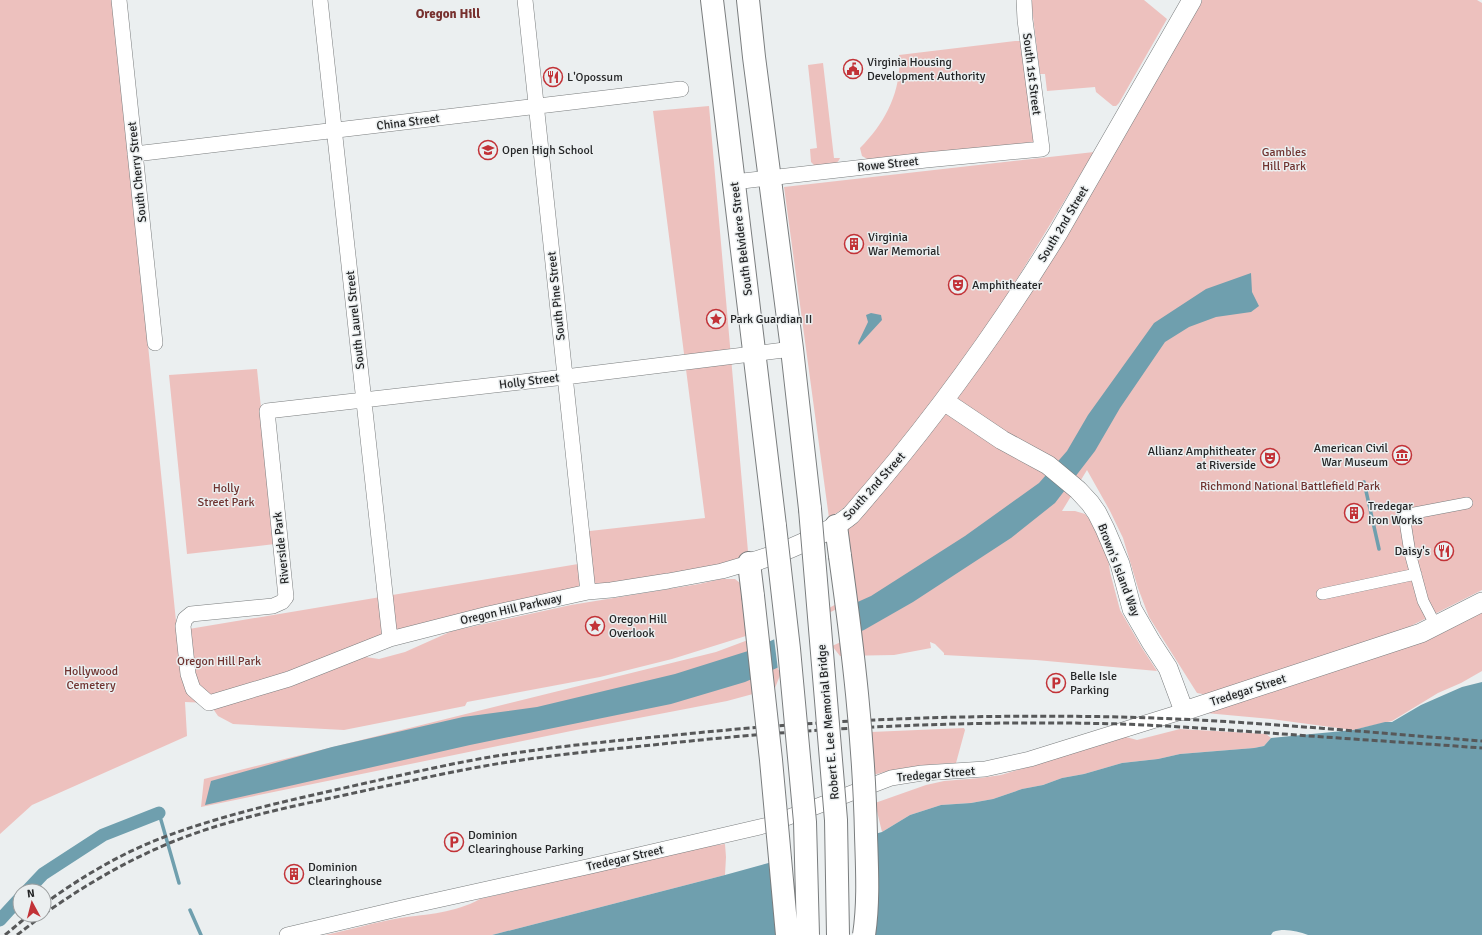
<svg xmlns="http://www.w3.org/2000/svg" width="1482" height="935" font-family="Signika,sans-serif">
	<style>
		.green { fill: #edc1be }
		.water { fill: #6f9fae }
		.pier { fill: #ebeff0 }
		.lines { fill: none; stroke-linecap: round; stroke-linejoin: round }
		.stream { stroke: #6f9fae; stroke-width: 3.5 }
		.canal { stroke: #6f9fae; stroke-width: 13 }
		.pedestrian-casing { stroke: #7a7d7e; stroke-width: 12 }
		.minor-casing { stroke: #7a7d7e; stroke-width: 16 }
		.tertiary-casing { stroke: #7a7d7e; stroke-width: 20 }
		.primary-casing { stroke: #7a7d7e; stroke-width: 24 }
		.pedestrian { stroke: #fff; stroke-width: 11 }
		.minor { stroke: #fff; stroke-width: 15 }
		.tertiary { stroke: #fff; stroke-width: 19 }
		.primary { stroke: #fff; stroke-width: 22 }
		.rail { stroke: #575859; stroke-width: 3; stroke-dasharray: 6 3; stroke-linecap: butt }
		.primary-bridge-casing { stroke: #7a7d7e; stroke-width: 24; stroke-linecap: butt }
		.primary-bridge { stroke: #fff; stroke-width: 22 }
		.labels { text-anchor: middle; stroke-width: 3; stroke-linejoin: round; paint-order: stroke }
		.poi-label { font-size: 12px; fill: #242526; stroke: #ebeff0; text-anchor: start }
		.street-label { font-size: 12px; fill: #242526; stroke: #ebeff0 }
		.park-label { font-size: 12px; fill: #6f3330; stroke: #ebeff0 }
		.neighbourhood-label { font-size: 13px; font-weight: bold; fill: #77302e; stroke: #ebeff0 }
	</style>
	<rect width="100%" height="100%" fill="#ebeff0"/>
	<path class="green" d="M0,0H113L177,631L584,563L581,532L705,518L653,111L709,106L749,563L611,590L352,655L379,659L405,652L452,631L466,628L571,605L699,584L721,579H735L740,583L749,635L672,659L600,677L467,702L465,706L344,730L233,724L218,716L209,703L185,702L187,736L32,805L0,834Z
		M1031,0H1144L1167,19L1119,103L1116,106H1113L1096,92L1095,87L1047,91L1045,74H1040Z
		M1192,0H1477L1482,3V590L1397,633L1208,695L1197,693L1149,617L1138,588L1123,538L1110,511L1087,470L1062,511H1075L1085,514L1094,525L1108,557L1110,572L1120,610L1142,648L1157,671L1036,660L944,655V653L935,644L930,642L931,648L894,655L840,656L810,618L846,599L836,526L933,415Z
		M1015,41H1022L1034,142L869,160L862,156L860,148C885,123 902,91 899,55Z
		M823,63L834,158H840C837,167 824,165 815,166L811,162L810,149L817,148L808,65Z
		M1094,152L977,345L878,479L841,510L829,518L784,187Z
		M257,369L275,544L187,554L169,375Z
		M1482,602V671L1461,683L1438,693L1392,721L1353,730L1271,719L1184,711Z
		M767,633L781,673L775,688L727,701L571,731L201,807L204,779L716,652Z
		M964,728L965,730L956,763C928,764 901,767 873,775L871,732Z
		M1180,729L1266,734L1271,738L1264,746L1254,748L1180,754L1158,759L1122,763L1084,774L1062,778L1043,785L1022,789L993,799L971,803L941,805L910,815L882,832L875,803L926,785L944,781L980,778L1001,775L1126,737L1137,740Z
		M725,844L726,857L725,875L492,935H325C350,930 375,922 400,918C428,914 455,913 480,899L702,847Z"/>
	<path class="water" d="M1251,273L1252,292L1259,306L1251,312L1216,317L1189,327L1165,342L1120,408L1095,451L1055,503L1011,538L913,602L864,630L745,682L671,704L470,745L205,805L211,781L332,747L463,717L537,707L675,674L748,651L871,596L965,536L1039,483L1067,451L1088,415L1154,323L1206,289Z
		M871,313L881,315L882,320L859,345L858,343L868,322L866,315Z
		M1482,682V935H1308C1297,931 1284,928 1273,932L1271,935H492L725,875L882,832L910,815L941,805L971,803L993,799L1022,789L1043,785L1062,778L1084,774L1122,763L1158,759L1180,754L1254,748L1264,746L1271,738L1353,730L1385,722H1392L1421,705L1462,687Z"/>
	<path class="pier" d="M837,609L841,642L778,670L774,638Z
		M875,832L874,935H780L792,879V855Z"/>
	<g class="lines">
		<path class="stream" d="M1364,482L1379,549
			M159,813L179,883
			M190,910L201,935"/>
		<path class="canal" d="M27,891L43,874L103,835L159,813
			M0,920L20,898"/>
		<defs>
			<path id="pedestrian" d="M1322,594L1416,574
				M1436,626L1423,601L1410,553L1404,515L1467,503"/>
			<path id="minor" d="M119,0L155,343
				M320,0L390,639
				M525,0L588,592
				M135,154L681,89
				M734,182L926,160L1042,149L1025,20L1024,0
				M749,563L722,571L668,581L611,590L588,592L488,614L390,639L289,679L209,703L193,689L188,674L183,626L185,619L191,614L273,606L282,602L286,597L267,411L565,377L792,349
				M287,935L406,907L591,866L768,825L891,778L922,773L985,769L1030,759L1184,711"/>
			<path id="tertiary" d="M944,401L1002,440L1048,465L1078,490L1090,503L1097,513L1105,529L1120,564L1132,609L1151,642L1168,668L1184,711L1421,633L1482,602
				M749,563C778,555 828,534 851,515C928,427 997,332 1058,233L1192,0"/>
			<path id="primary" d="M712,0L775,526
				M748,0L754,57L792,349L810,509
				M836,526L840,556
				M749,563L753,596"/>
		</defs>
		<use href="#pedestrian" class="pedestrian-casing"/>
		<use href="#minor" class="minor-casing"/>
		<use href="#tertiary" class="tertiary-casing"/>
		<use href="#primary" class="primary-casing"/>
		<use href="#pedestrian" class="pedestrian"/>
		<use href="#minor" class="minor"/>
		<use href="#tertiary" class="tertiary"/>
		<use href="#primary" class="primary"/>
		<path class="rail" d="M44,904C80,878 118,855 159,839C226,813 296,799 366,783C411,773 457,762 503,755C564,745 625,740 686,734C831,719 976,714 1121,717C1242,720 1362,732 1482,741
			M44,914C85,885 126,861 172,842C236,816 306,804 372,789C415,780 459,770 502,763C558,754 615,749 671,743C821,727 971,720 1121,724C1175,726 1229,730 1283,734C1349,739 1416,743 1482,748
			M5,935L29,915
			M17,935L43,915"/>
		<defs>
			<path id="primary-bridge" d="M810,509L836,820L838,935
				M775,526L789,649L805,822L808,935
				M840,556C853,649 864,741 866,835C867,868 869,902 864,935
				M753,596L771,760L787,935"/>
		</defs>
		<use href="#primary-bridge" class="primary-bridge-casing"/>
		<use href="#primary-bridge" class="primary-bridge"/>
	</g>
	<defs>
		<symbol id="civic-ring" viewBox="-11 -11 22 22"><circle r="9.5" fill="#ebeff0" stroke="#c23237" stroke-width="1.5"/><path d="M-.6-6.5H3V-4.5H.6V-3L4-1V1h2V6H-6V1h2V-1L-.6-3ZM-1.2 2.5V6h2.4V2.5Z" fill="#c23237"/></symbol>
		<symbol id="restaurant-ring" viewBox="-11 -11 22 22"><circle r="9.5" fill="#ebeff0" stroke="#c23237" stroke-width="1.5"/><path d="M-5-6h1v4h1v-4h1v4h1v-4h1v5L-1.5 .5V6h-2V.5L-5-1ZM5-6V6H3V1.5H1.5Q1.5-4 5-6Z" fill="#c23237"/></symbol>
		<symbol id="school-ring" viewBox="-11 -11 22 22"><circle r="9.5" fill="#ebeff0" stroke="#c23237" stroke-width="1.5"/><path d="M0-5L7-2L0 1L-7-2ZM-4 1L0 2.5L4 1V4Q0 6-4 4Z" fill="#c23237"/></symbol>
		<symbol id="building-ring" viewBox="-11 -11 22 22"><circle r="9.5" fill="#ebeff0" stroke="#c23237" stroke-width="1.5"/><path d="M-4-6H4V6H1V3H-1V6H-4ZM-2.5-4.3h1.7v1.8h-1.7ZM.8-4.3h1.7v1.8H.8ZM-2.5-1h1.7V.8h-1.7ZM.8-1h1.7V.8H.8Z" fill="#c23237"/></symbol>
		<symbol id="theatre-ring" viewBox="-11 -11 22 22"><circle r="9.5" fill="#ebeff0" stroke="#c23237" stroke-width="1.5"/><path d="M-5-5.5Q0-4 5-5.5V0Q5 5 0 6Q-5 5-5 0ZM-3.3-2.5H-1v1.5H-3.3ZM1-2.5H3.3v1.5H1ZM-2.8 1Q0 5.5 2.8 1Z" fill="#c23237"/></symbol>
		<symbol id="sight-ring" viewBox="-11 -11 22 22"><circle r="9.5" fill="#ebeff0" stroke="#c23237" stroke-width="1.5"/><path d="M0-6L1.8-2.2L6-1.7L2.9 1.2L3.7 5.4L0 3.3L-3.7 5.4L-2.9 1.2L-6-1.7L-1.8-2.2Z" fill="#c23237"/></symbol>
		<symbol id="museum-ring" viewBox="-11 -11 22 22"><circle r="9.5" fill="#ebeff0" stroke="#c23237" stroke-width="1.5"/><path d="M0-6L6-3V-2H-6V-3ZM-5-1h2V3h-2ZM-1-1h2V3h-2ZM3-1h2V3H3ZM-6 4H6V6H-6Z" fill="#c23237"/></symbol>
		<symbol id="parking-ring" viewBox="-11 -11 22 22"><circle r="9.5" fill="#ebeff0" stroke="#c23237" stroke-width="1.5"/><path d="M-3.5-5.5H1a3.5 3.5 0 0 1 0 7H-1V5.5H-3.5ZM-1-3.4V-.6H.8a1.4 1.4 0 0 0 0-2.8Z" fill="#c23237"/></symbol>
	</defs>
	<g fill-rule="evenodd">
		<use href="#civic-ring" x="842" y="58" width="22" height="22"/>
		<use href="#restaurant-ring" x="542" y="66" width="22" height="22"/>
		<use href="#school-ring" x="477" y="139" width="22" height="22"/>
		<use href="#building-ring" x="843" y="233" width="22" height="22"/>
		<use href="#theatre-ring" x="947" y="274" width="22" height="22"/>
		<use href="#sight-ring" x="705" y="308" width="22" height="22"/>
		<use href="#museum-ring" x="1391" y="444" width="22" height="22"/>
		<use href="#theatre-ring" x="1259" y="447" width="22" height="22"/>
		<use href="#building-ring" x="1343" y="502" width="22" height="22"/>
		<use href="#restaurant-ring" x="1433" y="540" width="22" height="22"/>
		<use href="#sight-ring" x="584" y="615" width="22" height="22"/>
		<use href="#parking-ring" x="1045" y="672" width="22" height="22"/>
		<use href="#parking-ring" x="443" y="831" width="22" height="22"/>
		<use href="#building-ring" x="283" y="863" width="22" height="22"/>
	</g>
	<g class="labels">
		<g class="poi-label">
			<text x="867" y="66">Virginia Housing<tspan x="867" dy="14">Development Authority</tspan></text>
			<text x="567" y="81">L'Opossum</text>
			<text x="502" y="154">Open High School</text>
			<text x="868" y="241">Virginia<tspan x="868" dy="14">War Memorial</tspan></text>
			<text x="972" y="289">Amphitheater</text>
			<text x="730" y="323">Park Guardian II</text>
			<text x="1388" y="452" text-anchor="end">American Civil<tspan x="1388" dy="14">War Museum</tspan></text>
			<text x="1256" y="455" text-anchor="end">Allianz Amphitheater<tspan x="1256" dy="14">at Riverside</tspan></text>
			<text x="1368" y="510">Tredegar<tspan x="1368" dy="14">Iron Works</tspan></text>
			<text x="1430" y="555" text-anchor="end">Daisy's</text>
			<text x="609" y="623">Oregon Hill<tspan x="609" dy="14">Overlook</tspan></text>
			<text x="1070" y="680">Belle Isle<tspan x="1070" dy="14">Parking</tspan></text>
			<text x="468" y="839">Dominion<tspan x="468" dy="14">Clearinghouse Parking</tspan></text>
			<text x="308" y="871">Dominion<tspan x="308" dy="14">Clearinghouse</tspan></text>
		</g>
		<g class="street-label">
			<text transform="translate(1032 74) rotate(83)" y="4">South 1st Street</text>
			<text transform="translate(408 122) rotate(-7)" y="4">China Street</text>
			<text transform="translate(888 164) rotate(-6)" y="4">Rowe Street</text>
			<text transform="translate(137 172) rotate(-96)" y="4">South Cherry Street</text>
			<text transform="translate(1063 224) rotate(-59)" y="4">South 2nd Street</text>
			<text transform="translate(741 239) rotate(-97)" y="4">South Belvidere Street</text>
			<text transform="translate(556 296) rotate(-96)" y="4">South Pine Street</text>
			<text transform="translate(355 320) rotate(-96)" y="4">South Laurel Street</text>
			<text transform="translate(529 381) rotate(-7)" y="4">Holly Street</text>
			<text transform="translate(874 486) rotate(-48)" y="4">South 2nd Street</text>
			<text transform="translate(281 548) rotate(-96)" y="4">Riverside Park</text>
			<text transform="translate(1119 570) rotate(69)" y="4">Brown's Island Way</text>
			<text transform="translate(511 609) rotate(-13)" y="4">Oregon Hill Parkway</text>
			<text transform="translate(1248 690) rotate(-18)" y="4">Tredegar Street</text>
			<text transform="translate(828 722) rotate(-95)" y="4">Robert E. Lee Memorial Bridge</text>
			<text transform="translate(936 774) rotate(-5)" y="4">Tredegar Street</text>
			<text transform="translate(625 858) rotate(-13)" y="4">Tredegar Street</text>
		</g>
		<g class="park-label">
			<text x="1284" y="156">Gambles<tspan x="1284" dy="14">Hill Park</tspan></text>
			<text x="1290" y="490">Richmond National Battlefield Park</text>
			<text x="226" y="492">Holly<tspan x="226" dy="14">Street Park</tspan></text>
			<text x="219" y="665">Oregon Hill Park</text>
			<text x="91" y="675">Hollywood<tspan x="91" dy="14">Cemetery</tspan></text>
		</g>
		<g class="neighbourhood-label">
			<text x="448" y="18">Oregon Hill</text>
		</g>
	</g>
	<g transform="translate(32 903) rotate(353)"><circle r="19" fill="#ebeff0" stroke="#9b9e9f"/>
	<path d="M0-3L7 15L0 10L-7 15Z" fill="#c23237"/>
	<text y="-6" font-size="11" font-weight="bold" text-anchor="middle" fill="#242526">N</text>
	</g>
</svg>
